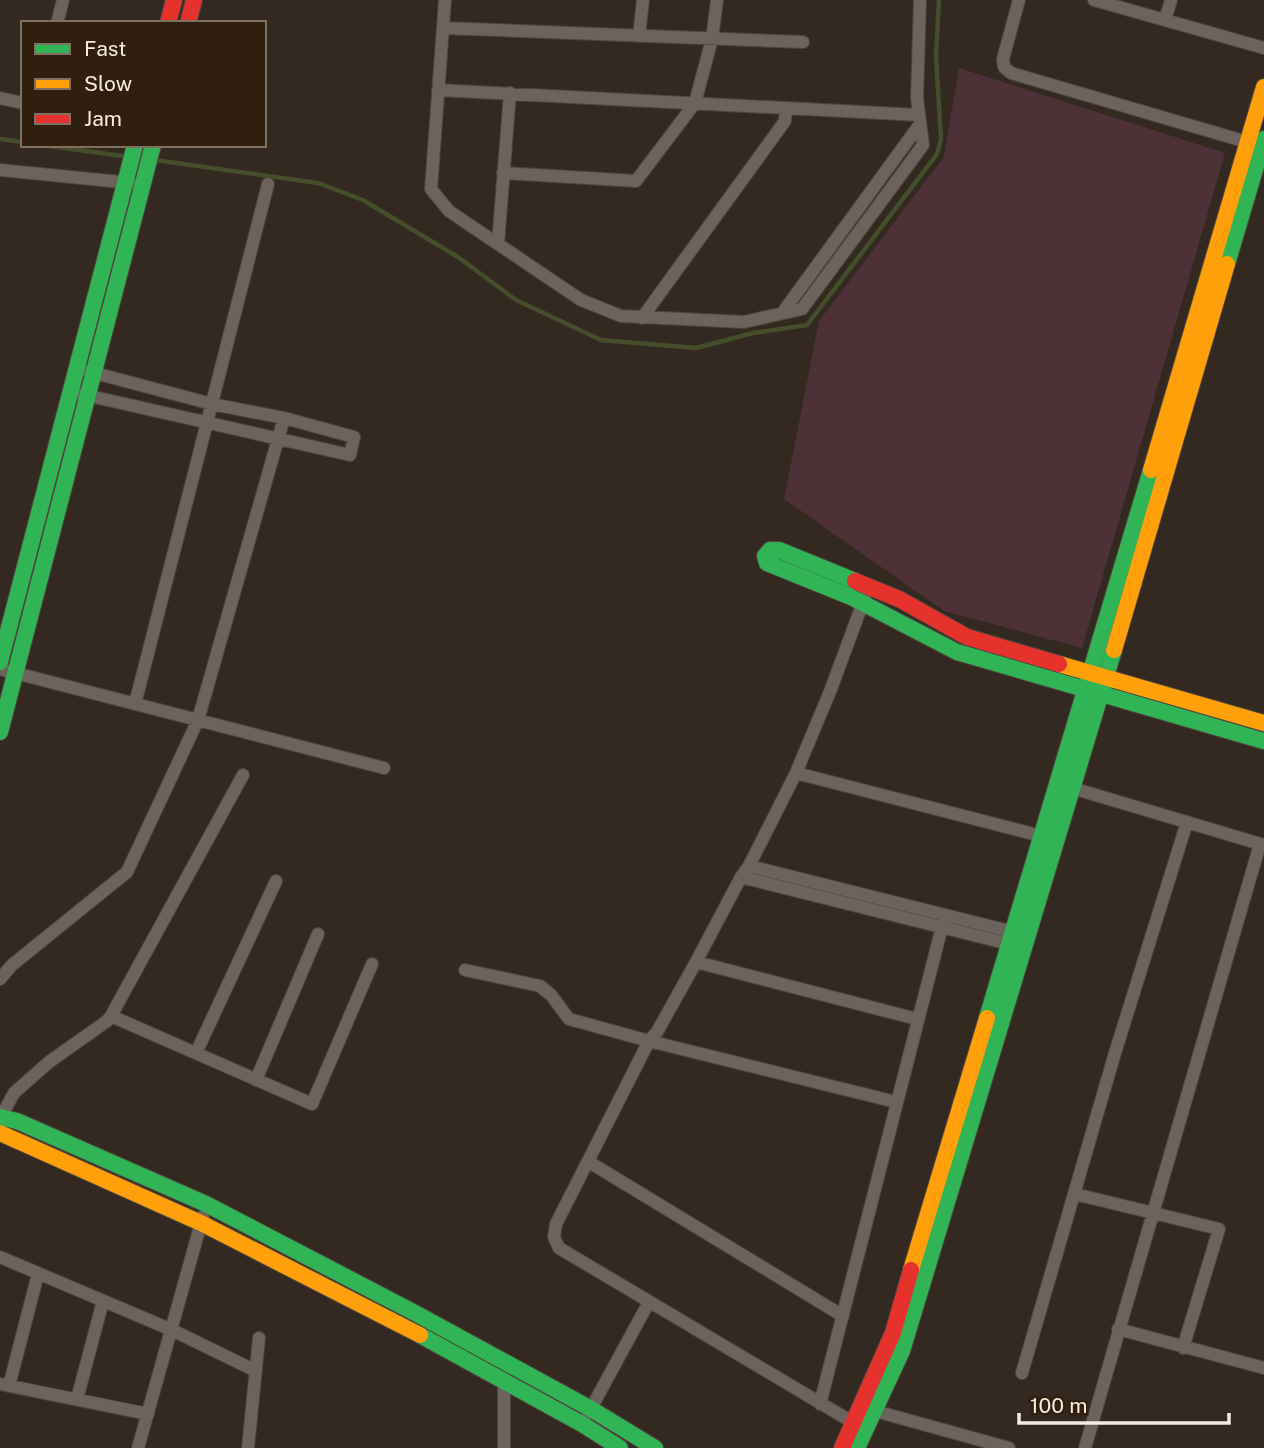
<svg xmlns="http://www.w3.org/2000/svg" width="1264" height="1448" font-family="'Public Sans',sans-serif">
	<style>
		.green { fill: #4d3137 }
		.lines { fill: none; stroke-linecap: round; stroke-linejoin: round }
		.stream { stroke: #454e2b; stroke-width: 4.5 }
		.street-casing { stroke: #4e453e; stroke-width: 14 }
		.fast-casing { stroke: #4e453e; stroke-width: 18 }
		.slow-casing { stroke: #4e453e; stroke-width: 18 }
		.jam-casing { stroke: #4e453e; stroke-width: 18 }
		.street { stroke: #6b635c; stroke-width: 12 }
		.fast { stroke: #30b455; stroke-width: 16 }
		.slow { stroke: #ff9f0a; stroke-width: 16 }
		.jam { stroke: #e5322d; stroke-width: 16 }
	</style>
	<rect width="100%" height="100%" fill="#332920"/>
	<path class="green" d="M959,68L1225,153L1082,648L944,611L784,499L819,321L944,157Z"/>
	<g class="lines">
		<path class="stream" d="M0,139L23,142
			M43,145L129,157
			M155,160L318,183L363,200L458,257L516,300L601,340L696,348L753,333L807,325L937,154L941,139L936,56L939,0"/>
		<defs>
			<path id="street" d="M445,0L431,189L449,211L581,300L621,316L744,322L802,309L923,145L917,98L920,0
				M1019,0L1003,59L1004,67L1011,73L1254,144
				M1094,0L1264,48
				M1165,20L1171,0
				M57,23L63,0
				M443,28L803,42
				M639,36L643,0
				M438,90L919,115
				M0,98L23,103
				M0,170L131,183
				M503,173L636,181L695,103L712,39L717,0
				M498,244L510,93
				M783,312L920,124
				M642,318L785,121L786,108
				M81,394L350,455L354,437L284,418L212,404L87,371
				M0,669L384,768
				M135,704L268,184
				M796,773L1049,838
				M1072,788L1264,845
				M749,866L1021,934
				M741,877L1017,946
				M696,962L741,877L749,866L796,773L831,689L865,597
				M465,970L540,986L551,995L569,1019L649,1041L896,1102
				M0,979L12,965L127,872L198,720L284,418
				M111,1016L312,1104L372,964
				M196,1053L276,881
				M256,1080L318,934
				M1,1117L14,1093L49,1062L107,1021L111,1016L243,775
				M589,1162L843,1316
				M1075,1194L1219,1229L1183,1348
				M0,1257L172,1330L256,1371
				M1118,1329L1264,1368
				M1022,1373L1115,1053L1187,822
				M0,1384L148,1414
				M9,1386L38,1274
				M77,1399L103,1301
				M820,1404L945,915
				M875,1411L1009,1448
				M588,1414L649,1302
				M859,1426L559,1248L554,1237L556,1224L649,1041L657,1032L696,962L917,1019
				M138,1448L203,1216
				M248,1448L259,1338
				M504,1448V1380
				M1085,1448L1260,844"/>
			<path id="fast" d="M1227,264L1264,139
				M855,581L779,550H770L765,556L767,563L851,597L957,652L1264,741
				M0,662L135,145
				M0,732L153,145
				M987,1018L1151,470
				M0,1117L17,1121L206,1204L415,1313L591,1409L655,1448
				M420,1335L582,1424L620,1448
				M857,1448L902,1351L1114,650"/>
			<path id="slow" d="M1151,470L1264,87
				M1114,650L1227,264
				M1059,664L1264,723
				M0,1133L201,1223L420,1335
				M911,1270L987,1018"/>
			<path id="jam" d="M168,23L174,0
				M188,23L194,0
				M855,581L899,599L967,637L1059,664
				M842,1448L893,1333L911,1270"/>
		</defs>
		<use href="#street" class="street-casing"/>
		<use href="#fast" class="fast-casing"/>
		<use href="#slow" class="slow-casing"/>
		<use href="#jam" class="jam-casing"/>
		<use href="#street" class="street"/>
		<use href="#fast" class="fast"/>
		<use href="#slow" class="slow"/>
		<use href="#jam" class="jam"/>
	</g>
	<rect x="21" y="21" width="245" height="126" fill="#301e0e" stroke="#807062" stroke-width="2"/>
	<rect x="35" y="44" width="35" height="10" fill="#30b455" stroke="#807062" stroke-width="2"/>
	<text x="84" y="56" font-size="21" fill="#f7eae0">Fast</text>
	<rect x="35" y="79" width="35" height="10" fill="#ff9f0a" stroke="#807062" stroke-width="2"/>
	<text x="84" y="91" font-size="21" fill="#f7eae0">Slow</text>
	<rect x="35" y="114" width="35" height="10" fill="#e5322d" stroke="#807062" stroke-width="2"/>
	<text x="84" y="126" font-size="21" fill="#f7eae0">Jam</text>
	<path d="M1019 1413v10h210v-10" fill="none" stroke="#f7eae0" stroke-width="3.5"/>
	<text x="1030" y="1413" font-size="21" fill="#f7eae0" stroke="#301e0e" stroke-width="5" paint-order="stroke">100 m</text>
</svg>
